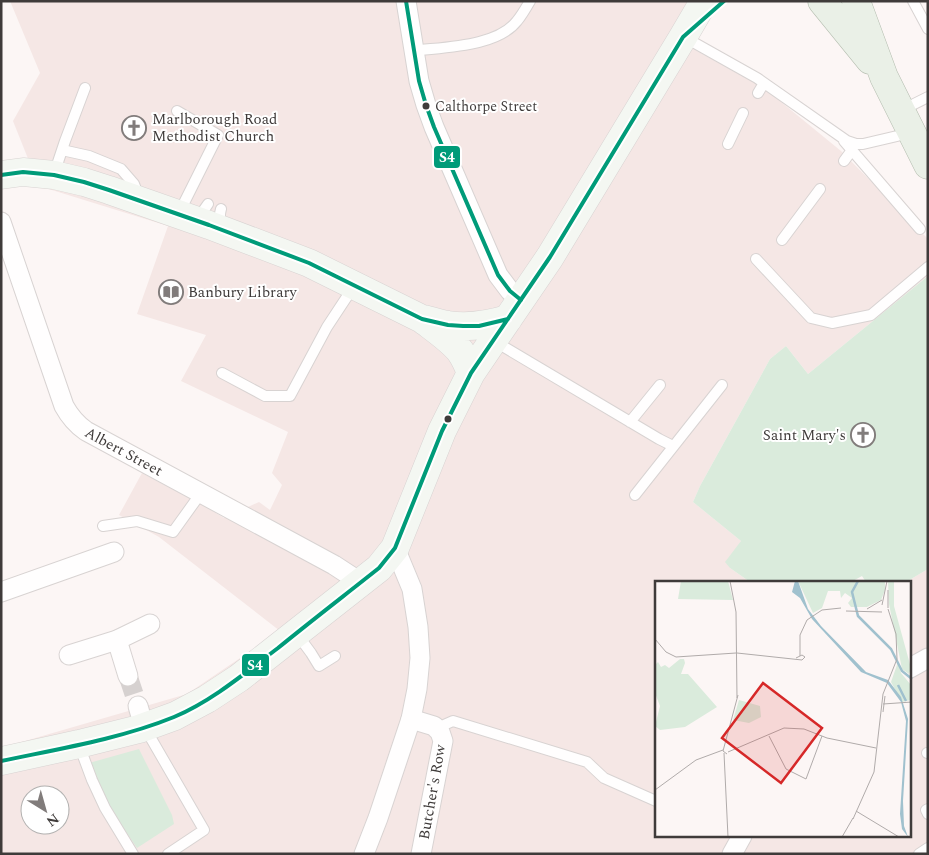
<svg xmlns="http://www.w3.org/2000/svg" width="929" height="855" font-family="Spectral,serif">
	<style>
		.commercial { fill: #f5e7e5; fill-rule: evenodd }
		.green { fill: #daebdc }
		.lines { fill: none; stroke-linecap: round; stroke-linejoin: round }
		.street-tunnel { stroke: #d6d1d0; stroke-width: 19; stroke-dasharray: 19 9; stroke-linecap: butt }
		.lane-casing { stroke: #d8d3d2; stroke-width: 12 }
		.street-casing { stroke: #d8d3d2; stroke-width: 21 }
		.secondary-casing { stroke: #d8d3d2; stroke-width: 29 }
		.primary-casing { stroke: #b4bdaf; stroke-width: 29 }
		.lane { stroke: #fffefe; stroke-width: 10 }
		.street { stroke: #fffefe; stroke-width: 19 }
		.secondary { stroke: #f4f7f2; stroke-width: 28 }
		.primary { stroke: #eaf0e7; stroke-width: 28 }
		.bus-1-casing { stroke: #fff; stroke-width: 8 }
		.bus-1 { stroke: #009b79; stroke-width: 4 }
		.bus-dot { fill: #3f3b3a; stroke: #fff; stroke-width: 2 }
		.labels { text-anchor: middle; stroke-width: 4; stroke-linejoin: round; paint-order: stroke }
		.bus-label { font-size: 14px; fill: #3f3b3a; stroke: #fff; text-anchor: start }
		.poi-label { font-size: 15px; fill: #3f3b3a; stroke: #fff; text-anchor: start }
		.street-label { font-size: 15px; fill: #3f3b3a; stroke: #fff }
		.inset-river { fill: none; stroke: #a0c1ce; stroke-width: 2.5 }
		.inset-road { fill: none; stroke: #b0abaa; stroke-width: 1 }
		.view { fill: #d62828; fill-opacity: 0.15; stroke: #d62828; stroke-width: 2.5 }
		.inset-edge { fill: none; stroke: #3f3b3a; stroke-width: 2.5 }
		.line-badge { stroke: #fff; stroke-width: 2 }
		.badge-label { font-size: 14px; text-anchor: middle; font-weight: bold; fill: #fff }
	</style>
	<rect width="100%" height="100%" fill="#fcf6f5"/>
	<path class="commercial" d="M10,1H688L668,35L764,88L841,151L928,239V276L808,374L786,346L770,359L700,486L693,502L741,541L730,568L750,582H656V836H910V582H906L928,569V854H1V748L187,694L280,631L159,537L119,515L142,473L206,507L224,518L259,502L270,510L282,485L272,473L288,432L181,381L206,335L137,314L168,226L39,186L13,121L40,73ZM30,795H60V825H30Z"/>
	<path class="green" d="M928,276V569L906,582H866L862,576L851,582H750L730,568L725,562L741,541L693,502L700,486L770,359L786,346L808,374Z
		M139,749L172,815L174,824L137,848L111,810L89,763Z"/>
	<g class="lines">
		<path class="street-tunnel" d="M128,676L138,706"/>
		<defs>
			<path id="lane" d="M913,1L928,29
				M684,37L757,78L847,141L856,144H863L910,133
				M413,51C443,47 497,47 517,21C522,15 526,8 530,1
				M758,93L764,83
				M902,110L928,97
				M177,111L218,135L179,213
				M844,141L920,229
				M728,144L743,113
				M62,150L89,156L121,169L134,184L139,197
				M844,161L852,150
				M54,174L65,141L85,88
				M221,209C219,216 219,221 223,226
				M195,217L201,214L208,204
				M782,240L820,189
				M756,259L811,318L832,323L871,315L928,267
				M494,341L659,439L673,446
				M222,373L265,396H290L327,327L354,286
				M630,422L660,385
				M635,495L722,385
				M103,526L137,521L173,532L201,493
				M297,634L311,653L319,666L335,656
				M145,728L204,830L168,854
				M437,728L453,721L587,762L604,778L656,801
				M79,745L92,780L105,808L133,854
				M927,753H928
				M928,809L926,810L928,814
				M919,854L928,848"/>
			<g id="street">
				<path d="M406,1L419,81L426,105L434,127L498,275L510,291L521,300"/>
				<path id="s1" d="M1,222L64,406C70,417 76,424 86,431L334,565L360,582"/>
				<path d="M1,592L114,552"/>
				<path d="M117,640L128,676"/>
				<path d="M69,655L117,640L150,624"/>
				<path d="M910,668L928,658"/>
				<path d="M138,706L144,727"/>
				<path d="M411,719L434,726L440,732L443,741L421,854"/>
				<path d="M364,854L378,818L411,719L417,689L420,658L418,627L412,589L395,548"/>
				<path d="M732,854L742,836"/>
			</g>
			<path id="secondary" d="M1,175L23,172L54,175L84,182L109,190L209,225L309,263L422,319C435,329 450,339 460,351C465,358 468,365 471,373
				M424,319C432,321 440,324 448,325C468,328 488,325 508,319
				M1,761L79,744L139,729L175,716L207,699L239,678L379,568L395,548L442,431L471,373L550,257L683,37L700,8L702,1"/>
			<path id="primary" d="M822,1L870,60
				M856,1L884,77L928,165"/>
		</defs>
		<use href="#lane" class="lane-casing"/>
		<use href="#street" class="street-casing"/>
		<use href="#secondary" class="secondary-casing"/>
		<use href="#primary" class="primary-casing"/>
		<use href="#lane" class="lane"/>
		<use href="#street" class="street"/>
		<use href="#secondary" class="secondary"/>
		<use href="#primary" class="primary"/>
		<defs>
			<path id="bus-1" d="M406,1L419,81L426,105L434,127L498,275L510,291L521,300
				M1,175L23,172L54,175L84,182L109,190L209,225L309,263L422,319L448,325L463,326H479L508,319
				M1,761C58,749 120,739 174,717C212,701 245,673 278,648C311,621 345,595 379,568L395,548L442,431L471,373L550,257L683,37L724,1"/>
		</defs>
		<use href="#bus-1" class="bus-1-casing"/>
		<use href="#bus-1" class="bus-1"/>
	</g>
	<defs>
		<symbol id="church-ring" viewBox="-11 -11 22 22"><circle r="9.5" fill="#fff" stroke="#817c7b" stroke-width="1.5"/><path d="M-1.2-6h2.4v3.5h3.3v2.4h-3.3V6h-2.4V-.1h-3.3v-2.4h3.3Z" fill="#817c7b"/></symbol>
		<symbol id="library-ring" viewBox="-11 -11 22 22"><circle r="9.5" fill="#fff" stroke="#817c7b" stroke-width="1.5"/><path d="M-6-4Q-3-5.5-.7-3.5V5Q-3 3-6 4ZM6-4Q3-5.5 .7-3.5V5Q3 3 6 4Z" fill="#817c7b"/></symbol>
	</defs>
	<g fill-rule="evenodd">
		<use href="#church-ring" x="120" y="114" width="28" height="28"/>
		<use href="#library-ring" x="157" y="278" width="28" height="28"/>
		<use href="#church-ring" x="849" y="421" width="28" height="28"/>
	</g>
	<g class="bus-dot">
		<circle cx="426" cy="106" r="4.5"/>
		<circle cx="448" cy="419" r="4.5"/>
	</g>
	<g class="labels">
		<g class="bus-label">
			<text x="435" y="111">Calthorpe Street</text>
		</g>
		<g class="poi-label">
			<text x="152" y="124">Marlborough Road<tspan x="152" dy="17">Methodist Church</tspan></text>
			<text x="188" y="297">Banbury Library</text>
			<text x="846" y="440" text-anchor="end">Saint Mary's</text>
		</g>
		<g class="street-label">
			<text dy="5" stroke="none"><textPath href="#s1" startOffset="271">Albert Street</textPath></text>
			<text transform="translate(432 792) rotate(-80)" y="5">Butcher's Row</text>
		</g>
	</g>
	<g transform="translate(655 581)">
		<rect width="256" height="256" fill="#fcf6f5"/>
		<path d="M26,0H73L78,19L23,18ZM143,0H230V9L226,19L212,26H196L193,22L197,17L190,12L186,17L185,10H173L167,27L158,32ZM233,0H239V25L256,87L254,93L247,88L234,23ZM25,78H29L30,82L26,93H33L62,126L30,146L5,149L0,145L5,125L0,112V84L3,81L6,86L10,84L14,87ZM243,81L246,92L256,104V119L247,121L236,101ZM84,119L105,125L106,136L94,142L78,139Z" fill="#daebdc"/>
		<path d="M140,0H143L153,28L166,45L211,91L233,99L246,116L253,138L248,220L249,245L253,256L247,248L245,233L251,140L246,121L232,102L206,91L157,38L145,17L137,11Z" fill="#a0c1ce"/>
		<path class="inset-river" d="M203,0L197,11L203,35L236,68L247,90L257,98M243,104L251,120"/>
		<path class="inset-road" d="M75,0L81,31L82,117M227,24L232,0M233,27V9M212,28L227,19M191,30L227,31M0,58L11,71L21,76L81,72M82,72L147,79L150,76L147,74L141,77M145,75V54L152,39L167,29L186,27M228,123L257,121M228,131L230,115M114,155L131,188L151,198L167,155M73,171L129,147L149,148L172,157L221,167M69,172L73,256M72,173L68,170L83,114M0,209L41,179L68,169M201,230L244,256M198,238L219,191L228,113L242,78L241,53L233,28M187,256L198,237"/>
		<path class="view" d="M108,102L167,147L126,202L67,157Z"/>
		<rect width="256" height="256" class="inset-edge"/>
	</g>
	<g class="line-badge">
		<rect x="433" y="145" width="28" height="24" rx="5" fill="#009b79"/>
		<rect x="241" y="653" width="29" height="24" rx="5" fill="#009b79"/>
	</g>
	<g class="badge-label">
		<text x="447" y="162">S4</text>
		<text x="255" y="670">S4</text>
	</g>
	<rect width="929" height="855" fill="none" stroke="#3f3b3a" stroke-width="5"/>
	<g transform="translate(45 810) rotate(143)"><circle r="24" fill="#ffffff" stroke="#b2b1b0"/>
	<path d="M0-4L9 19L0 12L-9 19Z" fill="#817c7b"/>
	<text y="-8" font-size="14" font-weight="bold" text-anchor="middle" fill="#3f3b3a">N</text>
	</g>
</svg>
